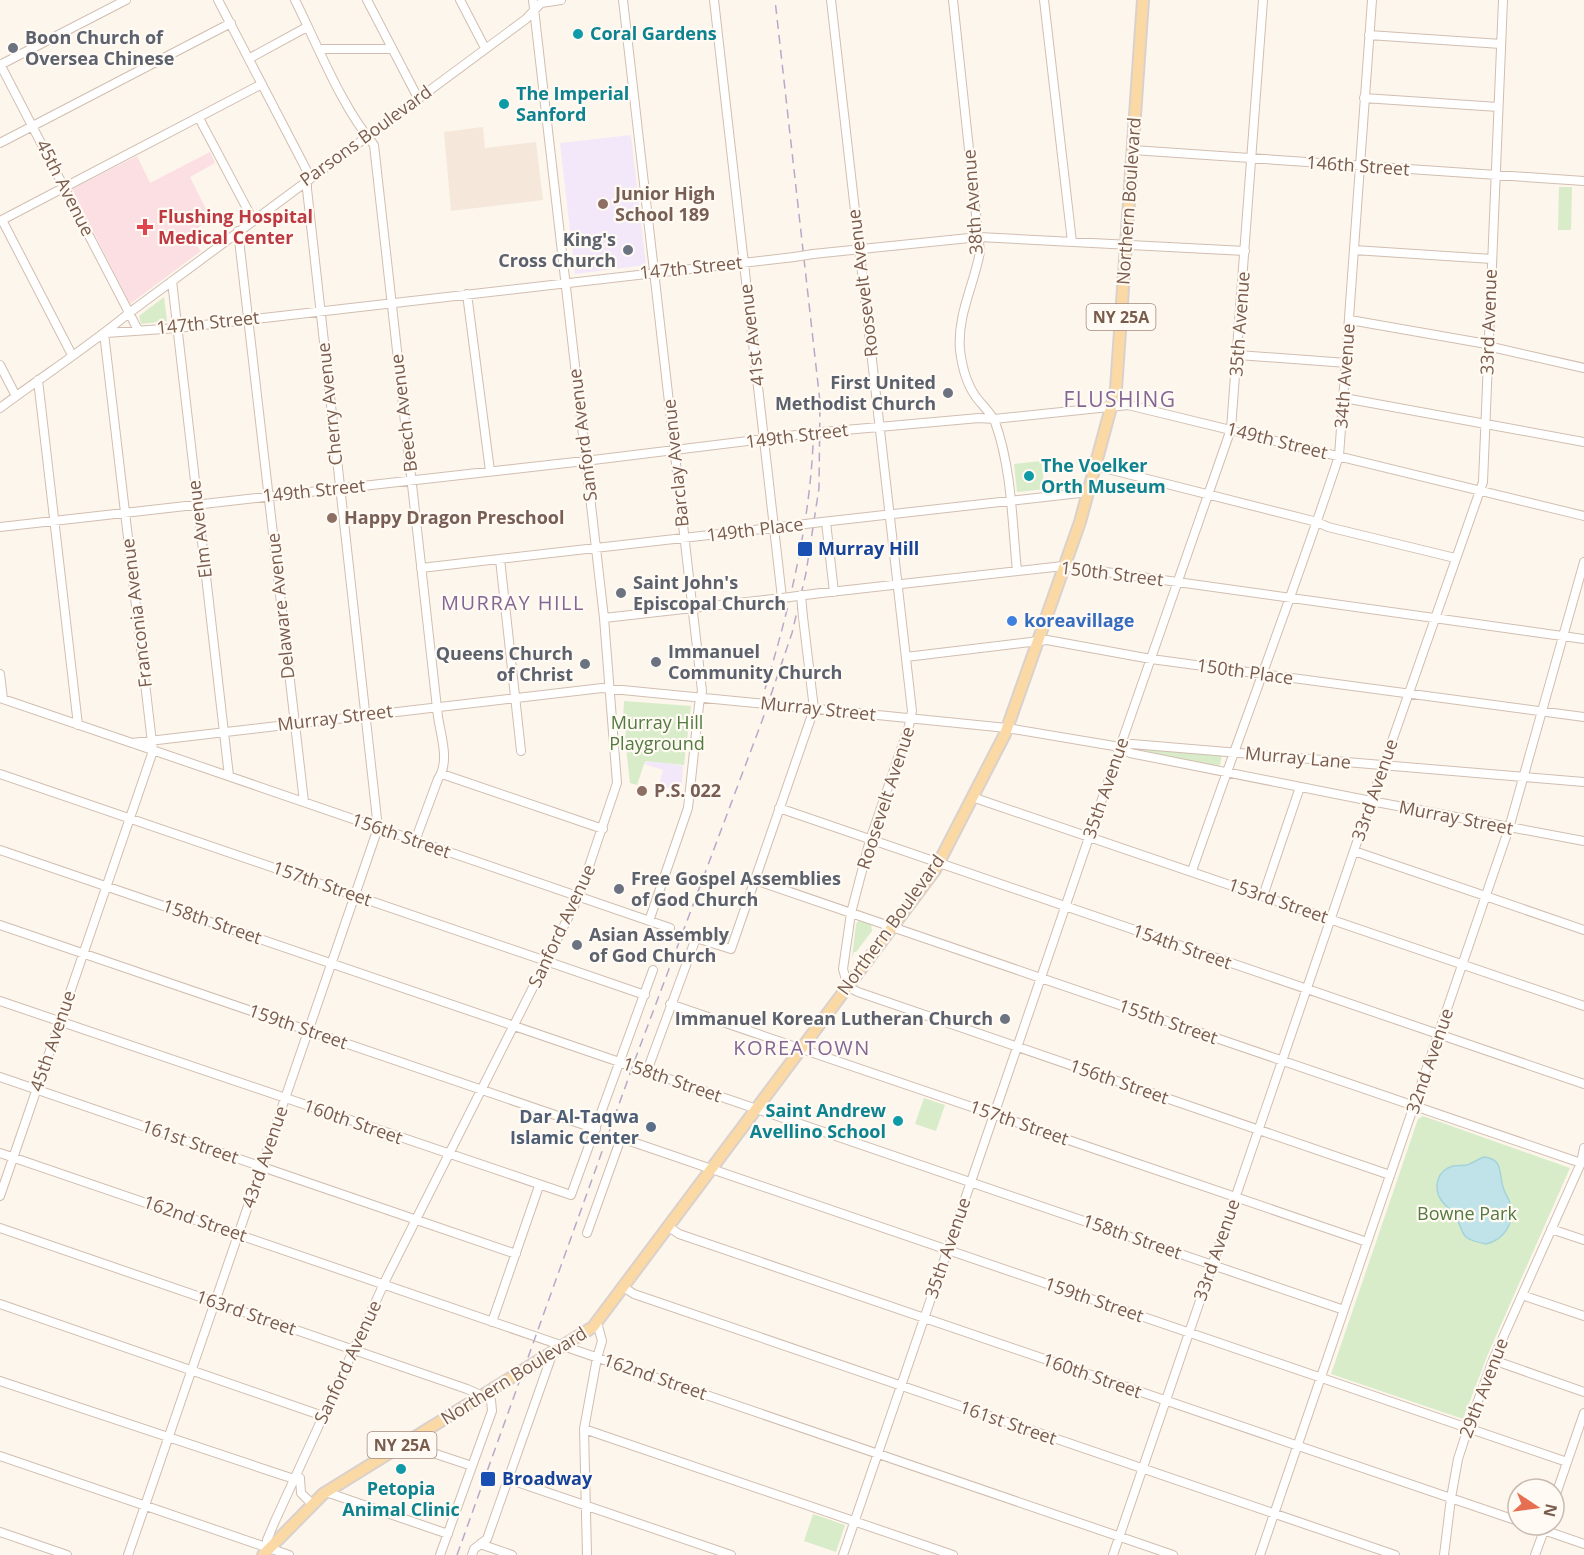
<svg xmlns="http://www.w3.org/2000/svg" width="1584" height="1555" font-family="'Open Sans',sans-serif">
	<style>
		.residential { fill: #f5e8da }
		.education { fill: #f3e8fa }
		.medical { fill: #fbdfe3 }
		.green { fill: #d8ecc9 }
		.water { fill: #bfe3e8; stroke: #a5d3da; stroke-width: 1.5 }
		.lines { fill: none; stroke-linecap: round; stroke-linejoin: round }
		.minor-casing { stroke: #d1beb0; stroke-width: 10 }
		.major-casing { stroke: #dad1cd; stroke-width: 14 }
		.minor { stroke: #fff; stroke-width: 8 }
		.major { stroke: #fbd9a5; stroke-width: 10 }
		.rail { stroke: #b9a8c9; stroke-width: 1.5; stroke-dasharray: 9 6; stroke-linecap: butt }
		.minor-bridge-casing { stroke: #d1beb0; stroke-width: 10; stroke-linecap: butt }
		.minor-bridge { stroke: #fff; stroke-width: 8 }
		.culture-dot { fill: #0f9aa8; stroke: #fffaf3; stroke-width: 2 }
		.worship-dot { fill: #6b7280; stroke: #fffaf3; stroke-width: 2 }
		.education-dot { fill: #8d6e63; stroke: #fffaf3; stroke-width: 2 }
		.health-dot { fill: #e0444e; stroke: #fffaf3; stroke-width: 2 }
		.transit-dot { fill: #1a4fb4; stroke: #fffaf3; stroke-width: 2 }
		.shop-dot { fill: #3f7fe0; stroke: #fffaf3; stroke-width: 2 }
		.service-dot { fill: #5c6f8a; stroke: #fffaf3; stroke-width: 2 }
		.labels { text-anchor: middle; stroke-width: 4.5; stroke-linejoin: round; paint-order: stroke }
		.shield { fill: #fffaf3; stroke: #a28b7f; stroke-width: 1.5 }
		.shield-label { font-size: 16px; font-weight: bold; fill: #7a5c4d }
		.culture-label { font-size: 18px; font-weight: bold; fill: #0d838f; stroke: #fffaf3; text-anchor: start }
		.worship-label { font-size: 18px; font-weight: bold; fill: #5b616d; stroke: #fffaf3; text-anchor: start }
		.street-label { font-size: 18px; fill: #7a5c4d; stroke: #fffaf3 }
		.education-label { font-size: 18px; font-weight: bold; fill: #785e54; stroke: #fffaf3; text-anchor: start }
		.health-label { font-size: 18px; font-weight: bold; fill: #be3a42; stroke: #fffaf3; text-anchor: start }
		.transit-label { font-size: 18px; font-weight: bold; fill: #164399; stroke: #fffaf3; text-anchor: start }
		.shop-label { font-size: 18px; font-weight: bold; fill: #366cbe; stroke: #fffaf3; text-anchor: start }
		.park-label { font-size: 18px; fill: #537a41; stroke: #fffaf3 }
		.service-label { font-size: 18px; font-weight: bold; fill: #4e5e75; stroke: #fffaf3; text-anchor: end }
		.neighbourhood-label { font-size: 20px; letter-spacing: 1.5px; fill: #846695; stroke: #fffaf3 }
		.quarter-label { font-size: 21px; letter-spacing: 1.5px; fill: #846695; stroke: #fffaf3 }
	</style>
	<rect width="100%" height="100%" fill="#fdf6ec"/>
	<path class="residential" d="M483,127L485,148L536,142L543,200L451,211L444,132Z"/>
	<path class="education" d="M631,135L646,265L575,274L560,143Z
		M650,760L683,766L682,782L678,791L665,787L662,792L657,791L663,770L644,764Z"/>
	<path class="medical" d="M210,152L215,163L190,177L210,217L189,237L201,251L130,304L72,189L137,156L150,183Z"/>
	<path class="green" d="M1559,187H1572L1571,230H1558Z
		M164,297L167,321L141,324L139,316Z
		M1041,461L1045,489L1017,492L1014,464Z
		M624,701L691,706L684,765L646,761L644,764L637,785L630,783L625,738L627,721L623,720Z
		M1131,748L1222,755L1220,765L1217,766Z
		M859,920L871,924L872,931L856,952H854L852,958L856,924Z
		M924,1098L945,1105L936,1131L915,1124Z
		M1423,1116L1570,1168L1488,1354L1463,1419L1331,1374L1418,1119Z
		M813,1514L845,1525L836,1552L804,1541Z"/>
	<path class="water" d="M1484,1157C1505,1159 1498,1176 1504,1190C1506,1195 1509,1199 1510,1203C1516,1222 1504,1240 1486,1244C1456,1238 1467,1234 1454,1214C1450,1209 1445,1206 1441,1200C1433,1188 1437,1170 1453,1166C1457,1165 1462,1166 1467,1165C1473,1163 1478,1159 1484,1157Z"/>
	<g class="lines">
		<defs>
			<path id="minor" d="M295,0C318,46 341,106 374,145L438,717C441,736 450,762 438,779L415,841
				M367,0L418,98
				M460,0L485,48
				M623,0L702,691L699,705L688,808L649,921
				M831,0L912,711L909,726L870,840L851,913L843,969L848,987L858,992L1390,1175
				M953,0L980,252C974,285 957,315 960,350C962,367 966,383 976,397C982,405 991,413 995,422C1012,469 1012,522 1017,571
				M1044,0L1072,242
				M1369,35L1501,44
				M319,49H392
				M250,58L307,27
				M0,64L138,330
				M0,65L126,0
				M1364,98L1498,107
				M199,118L253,220
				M0,143L231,23
				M1133,150L1584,181
				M2,220L72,355
				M0,221L262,84
				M238,231L304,802
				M1354,250L1492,259
				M813,254L979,237L1245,251
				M172,281L229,776
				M467,294L490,471
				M1350,320L1481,343L1496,348L1584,368
				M106,333L177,328L794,257
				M1238,355L1347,363
				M0,365L16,396
				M38,380L78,725
				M1344,398L1584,442
				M0,408C43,376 88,347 129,313L526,19L541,3L561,0
				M823,432L979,418L994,419L1128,405L1584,516
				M1096,466L1317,522L1328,527L1455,558
				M822,522L1089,492
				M826,522L834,592
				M0,527L593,460L805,434
				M500,559L521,751
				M421,568L797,525
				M821,593L1063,566L1584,639
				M604,618L782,598L714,0
				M906,657L1047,640L1151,659L1584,717
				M0,674L3,699
				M0,698L132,743L602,688L745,702
				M778,705L1007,728L1120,747L1130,753L1371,801L1584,841
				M135,744L670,928
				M1120,747L1132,744L1584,782
				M0,774L645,995
				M442,774L603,829
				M972,797L1584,1006
				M779,808L1584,1084
				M0,850L1344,1310
				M1354,851L1584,930
				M1192,871C1240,732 1293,595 1339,456L1372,0
				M755,880L1581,1163L1584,1157
				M1263,896L1300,787
				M0,925L596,1129
				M0,1001L571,1195L653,970
				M670,1004L1367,1242
				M647,1071L696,938L731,949L814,709L803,617
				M0,1077L516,1254
				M0,1153L1173,1555
				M0,1196L153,751L104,333
				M669,1227L679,1234L1518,1521
				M0,1228L467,1389L491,1400L492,1411L440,1555
				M1551,1229L1584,1240
				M587,1233L621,1138L1567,1462
				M623,1287L634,1294L1395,1555
				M1522,1295L1584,1316
				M0,1304L323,1416
				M492,1322L539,1186
				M1493,1360L1584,1392
				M0,1381L300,1481
				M584,1429L953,1555
				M414,1438L421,1449L472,1466
				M0,1456L289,1555
				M300,1478L301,1493L312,1504
				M508,1479L731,1555
				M326,1492L448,1534
				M1554,1500L1584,1413
				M1529,1525L1584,1544
				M0,1532L67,1555
				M480,1544L512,1555
				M267,1548V1540L275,1521L387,1277L579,896L617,783L604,618L533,0
				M128,1555L378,828L307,189V171L218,0
				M472,1555L474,1549L487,1539L553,1352
				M587,1555L584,1429L597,1358L602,1341L597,1322
				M843,1555L1120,747L1231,429L1263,0
				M1113,1555L1371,801L1483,482L1503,0
				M1260,1555L1509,828L1584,562
				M1444,1555L1451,1498L1458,1459L1468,1428L1493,1360L1581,1163L1584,1148
				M1535,1555L1546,1525"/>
			<path id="major" d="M263,1555L323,1494L593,1327L935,870L1005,734L1080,522L1116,389L1143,0"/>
		</defs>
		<use href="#minor" class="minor-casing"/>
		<use href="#major" class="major-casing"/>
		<use href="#minor" class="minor"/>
		<use href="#major" class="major"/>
		<path class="rail" d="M765,689C789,610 809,527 813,445
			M457,1555L636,1057L762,721L792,633L806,573L819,488L820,402L775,0"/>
		<defs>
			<path id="minor-bridge" d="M794,257L813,254
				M805,434L823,432
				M797,525L822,522
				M801,595L803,617
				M782,598L821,593
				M745,702L778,705"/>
		</defs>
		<use href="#minor-bridge" class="minor-bridge-casing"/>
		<use href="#minor-bridge" class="minor-bridge"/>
	</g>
	<g class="culture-dot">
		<circle cx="578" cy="34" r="6"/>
		<circle cx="504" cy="104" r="6"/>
		<circle cx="1029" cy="476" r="6"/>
		<circle cx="898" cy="1121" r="6"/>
		<circle cx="401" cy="1469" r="6"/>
	</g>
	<g class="worship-dot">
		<circle cx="13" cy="48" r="6"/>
		<circle cx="628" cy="250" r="6"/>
		<circle cx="948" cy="393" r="6"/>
		<circle cx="621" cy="593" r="6"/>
		<circle cx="656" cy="662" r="6"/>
		<circle cx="585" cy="664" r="6"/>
		<circle cx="619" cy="889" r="6"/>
		<circle cx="577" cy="945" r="6"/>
		<circle cx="1005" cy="1019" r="6"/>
	</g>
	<g class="education-dot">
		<circle cx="603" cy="204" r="6"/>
		<circle cx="332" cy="518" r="6"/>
		<circle cx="642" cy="791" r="6"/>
	</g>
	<path class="health-dot" d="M142 218h6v6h6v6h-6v6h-6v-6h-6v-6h6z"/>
	<g class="transit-dot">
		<rect x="797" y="541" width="16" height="16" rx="3"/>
		<rect x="480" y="1471" width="16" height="16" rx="3"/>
	</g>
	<circle class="shop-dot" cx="1012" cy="621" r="6"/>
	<circle class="service-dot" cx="651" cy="1127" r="6"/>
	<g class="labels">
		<g class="shield">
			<rect x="1086.5" y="304" width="69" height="26" rx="4.5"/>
			<rect x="367.5" y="1432" width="69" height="26" rx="4.5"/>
		</g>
		<g class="shield-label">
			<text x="1121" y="323">NY 25A</text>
			<text x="402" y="1451">NY 25A</text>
		</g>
		<g class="culture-label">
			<text x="590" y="40">Coral Gardens</text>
			<text x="516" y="100">The Imperial<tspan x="516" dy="21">Sanford</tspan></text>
			<text x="1041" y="472">The Voelker<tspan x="1041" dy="21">Orth Museum</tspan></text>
			<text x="886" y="1117" text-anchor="end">Saint Andrew<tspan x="886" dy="21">Avellino School</tspan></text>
			<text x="401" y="1495" text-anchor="middle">Petopia<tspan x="401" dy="21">Animal Clinic</tspan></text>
		</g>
		<g class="worship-label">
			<text x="25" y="44">Boon Church of<tspan x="25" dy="21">Oversea Chinese</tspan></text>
			<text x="616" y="246" text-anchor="end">King's<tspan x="616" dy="21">Cross Church</tspan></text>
			<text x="936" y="389" text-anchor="end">First United<tspan x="936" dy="21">Methodist Church</tspan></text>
			<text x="633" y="589">Saint John's<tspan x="633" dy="21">Episcopal Church</tspan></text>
			<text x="668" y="658">Immanuel<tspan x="668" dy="21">Community Church</tspan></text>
			<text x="573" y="660" text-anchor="end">Queens Church<tspan x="573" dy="21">of Christ</tspan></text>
			<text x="631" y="885">Free Gospel Assemblies<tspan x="631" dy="21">of God Church</tspan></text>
			<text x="589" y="941">Asian Assembly<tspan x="589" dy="21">of God Church</tspan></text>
			<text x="993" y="1025" text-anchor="end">Immanuel Korean Lutheran Church</text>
		</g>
		<g class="street-label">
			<text transform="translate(366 136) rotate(-36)" y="6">Parsons Boulevard</text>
			<text transform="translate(1358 166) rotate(4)" y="6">146th Street</text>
			<text transform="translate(65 188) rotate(63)" y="6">45th Avenue</text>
			<text transform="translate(1129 201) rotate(-86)" y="6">Northern Boulevard</text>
			<text transform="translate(973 202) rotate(-94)" y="6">38th Avenue</text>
			<text transform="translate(691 268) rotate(-6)" y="6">147th Street</text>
			<text transform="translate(863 283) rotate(-97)" y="6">Roosevelt Avenue</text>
			<text transform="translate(1489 322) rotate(-88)" y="6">33rd Avenue</text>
			<text transform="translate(208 323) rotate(-6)" y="6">147th Street</text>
			<text transform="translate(1240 324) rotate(-86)" y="6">35th Avenue</text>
			<text transform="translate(752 335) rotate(-97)" y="6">41st Avenue</text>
			<text transform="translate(1345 376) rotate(-86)" y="6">34th Avenue</text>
			<text transform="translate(330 404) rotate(-96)" y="6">Cherry Avenue</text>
			<text transform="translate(404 413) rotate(-97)" y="6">Beech Avenue</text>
			<text transform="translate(583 435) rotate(-97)" y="6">Sanford Avenue</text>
			<text transform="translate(797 436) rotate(-7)" y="6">149th Street</text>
			<text transform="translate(1277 441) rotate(14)" y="6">149th Street</text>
			<text transform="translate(676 463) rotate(-96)" y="6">Barclay Avenue</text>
			<text transform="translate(314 491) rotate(-6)" y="6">149th Street</text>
			<text transform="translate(200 529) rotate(-97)" y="6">Elm Avenue</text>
			<text transform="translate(755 530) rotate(-7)" y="6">149th Place</text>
			<text transform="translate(1112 574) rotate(7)" y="6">150th Street</text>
			<text transform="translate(281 606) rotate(-96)" y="6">Delaware Avenue</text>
			<text transform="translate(137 613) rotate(-97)" y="6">Franconia Avenue</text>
			<text transform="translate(1245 672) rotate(8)" y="6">150th Place</text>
			<text transform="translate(818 709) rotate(6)" y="6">Murray Street</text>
			<text transform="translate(335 718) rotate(-7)" y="6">Murray Street</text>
			<text transform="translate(1298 758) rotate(5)" y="6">Murray Lane</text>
			<text transform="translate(1106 788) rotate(-71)" y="6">35th Avenue</text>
			<text transform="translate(1375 790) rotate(-71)" y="6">33rd Avenue</text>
			<text transform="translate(886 798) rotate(-72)" y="6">Roosevelt Avenue</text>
			<text transform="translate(1456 818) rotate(11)" y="6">Murray Street</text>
			<text transform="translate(401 836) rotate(19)" y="6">156th Street</text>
			<text transform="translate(322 884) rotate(19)" y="6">157th Street</text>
			<text transform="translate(1278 901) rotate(19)" y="6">153rd Street</text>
			<text transform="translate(212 922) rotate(19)" y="6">158th Street</text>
			<text transform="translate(891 925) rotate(-54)" y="6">Northern Boulevard</text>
			<text transform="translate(562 926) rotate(-65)" y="6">Sanford Avenue</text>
			<text transform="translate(1182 947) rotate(19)" y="6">154th Street</text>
			<text transform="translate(1168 1022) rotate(19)" y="6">155th Street</text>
			<text transform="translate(298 1027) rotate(19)" y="6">159th Street</text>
			<text transform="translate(53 1041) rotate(-71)" y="6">45th Avenue</text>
			<text transform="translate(1430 1061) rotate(-71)" y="6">32nd Avenue</text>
			<text transform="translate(672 1080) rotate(19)" y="6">158th Street</text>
			<text transform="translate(1119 1082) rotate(19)" y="6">156th Street</text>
			<text transform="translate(353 1122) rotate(19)" y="6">160th Street</text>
			<text transform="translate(1019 1123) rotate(19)" y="6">157th Street</text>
			<text transform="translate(190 1142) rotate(19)" y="6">161st Street</text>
			<text transform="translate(265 1157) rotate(-71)" y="6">43rd Avenue</text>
			<text transform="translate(195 1219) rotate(19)" y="6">162nd Street</text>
			<text transform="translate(1132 1237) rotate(19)" y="6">158th Street</text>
			<text transform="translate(948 1248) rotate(-71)" y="6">35th Avenue</text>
			<text transform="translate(1217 1250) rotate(-71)" y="6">33rd Avenue</text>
			<text transform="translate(1094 1300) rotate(19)" y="6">159th Street</text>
			<text transform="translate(246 1313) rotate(19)" y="6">163rd Street</text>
			<text transform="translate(348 1362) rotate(-65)" y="6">Sanford Avenue</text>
			<text transform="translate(514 1376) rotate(-32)" y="6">Northern Boulevard</text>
			<text transform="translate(1092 1376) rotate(19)" y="6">160th Street</text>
			<text transform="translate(655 1377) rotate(19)" y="6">162nd Street</text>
			<text transform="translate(1484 1388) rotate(-69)" y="6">29th Avenue</text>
			<text transform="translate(1008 1423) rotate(19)" y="6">161st Street</text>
		</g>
		<g class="education-label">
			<text x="615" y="200">Junior High<tspan x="615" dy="21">School 189</tspan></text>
			<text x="344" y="524">Happy Dragon Preschool</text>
			<text x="654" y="797">P.S. 022</text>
		</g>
		<g class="health-label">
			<text x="158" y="223">Flushing Hospital<tspan x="158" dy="21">Medical Center</tspan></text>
		</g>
		<g class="transit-label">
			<text x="818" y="555">Murray Hill</text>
			<text x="502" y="1485">Broadway</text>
		</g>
		<g class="shop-label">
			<text x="1024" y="627">koreavillage</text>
		</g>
		<g class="park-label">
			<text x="657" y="729">Murray Hill<tspan x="657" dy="21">Playground</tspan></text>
			<text x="1467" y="1220">Bowne Park</text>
		</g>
		<g class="service-label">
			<text x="639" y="1123">Dar Al-Taqwa<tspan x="639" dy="21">Islamic Center</tspan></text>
		</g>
		<g class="neighbourhood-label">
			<text x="513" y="610">MURRAY HILL</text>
			<text x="802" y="1055">KOREATOWN</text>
		</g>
		<g class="quarter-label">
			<text x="1120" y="407">FLUSHING</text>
		</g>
	</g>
	<g transform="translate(1536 1507) rotate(103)"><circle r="28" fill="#fffaf3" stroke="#cabbb1" stroke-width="1.5"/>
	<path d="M0-4.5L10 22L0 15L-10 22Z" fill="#e76f51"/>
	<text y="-9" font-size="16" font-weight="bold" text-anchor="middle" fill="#7a5c4d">N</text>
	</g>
</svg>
